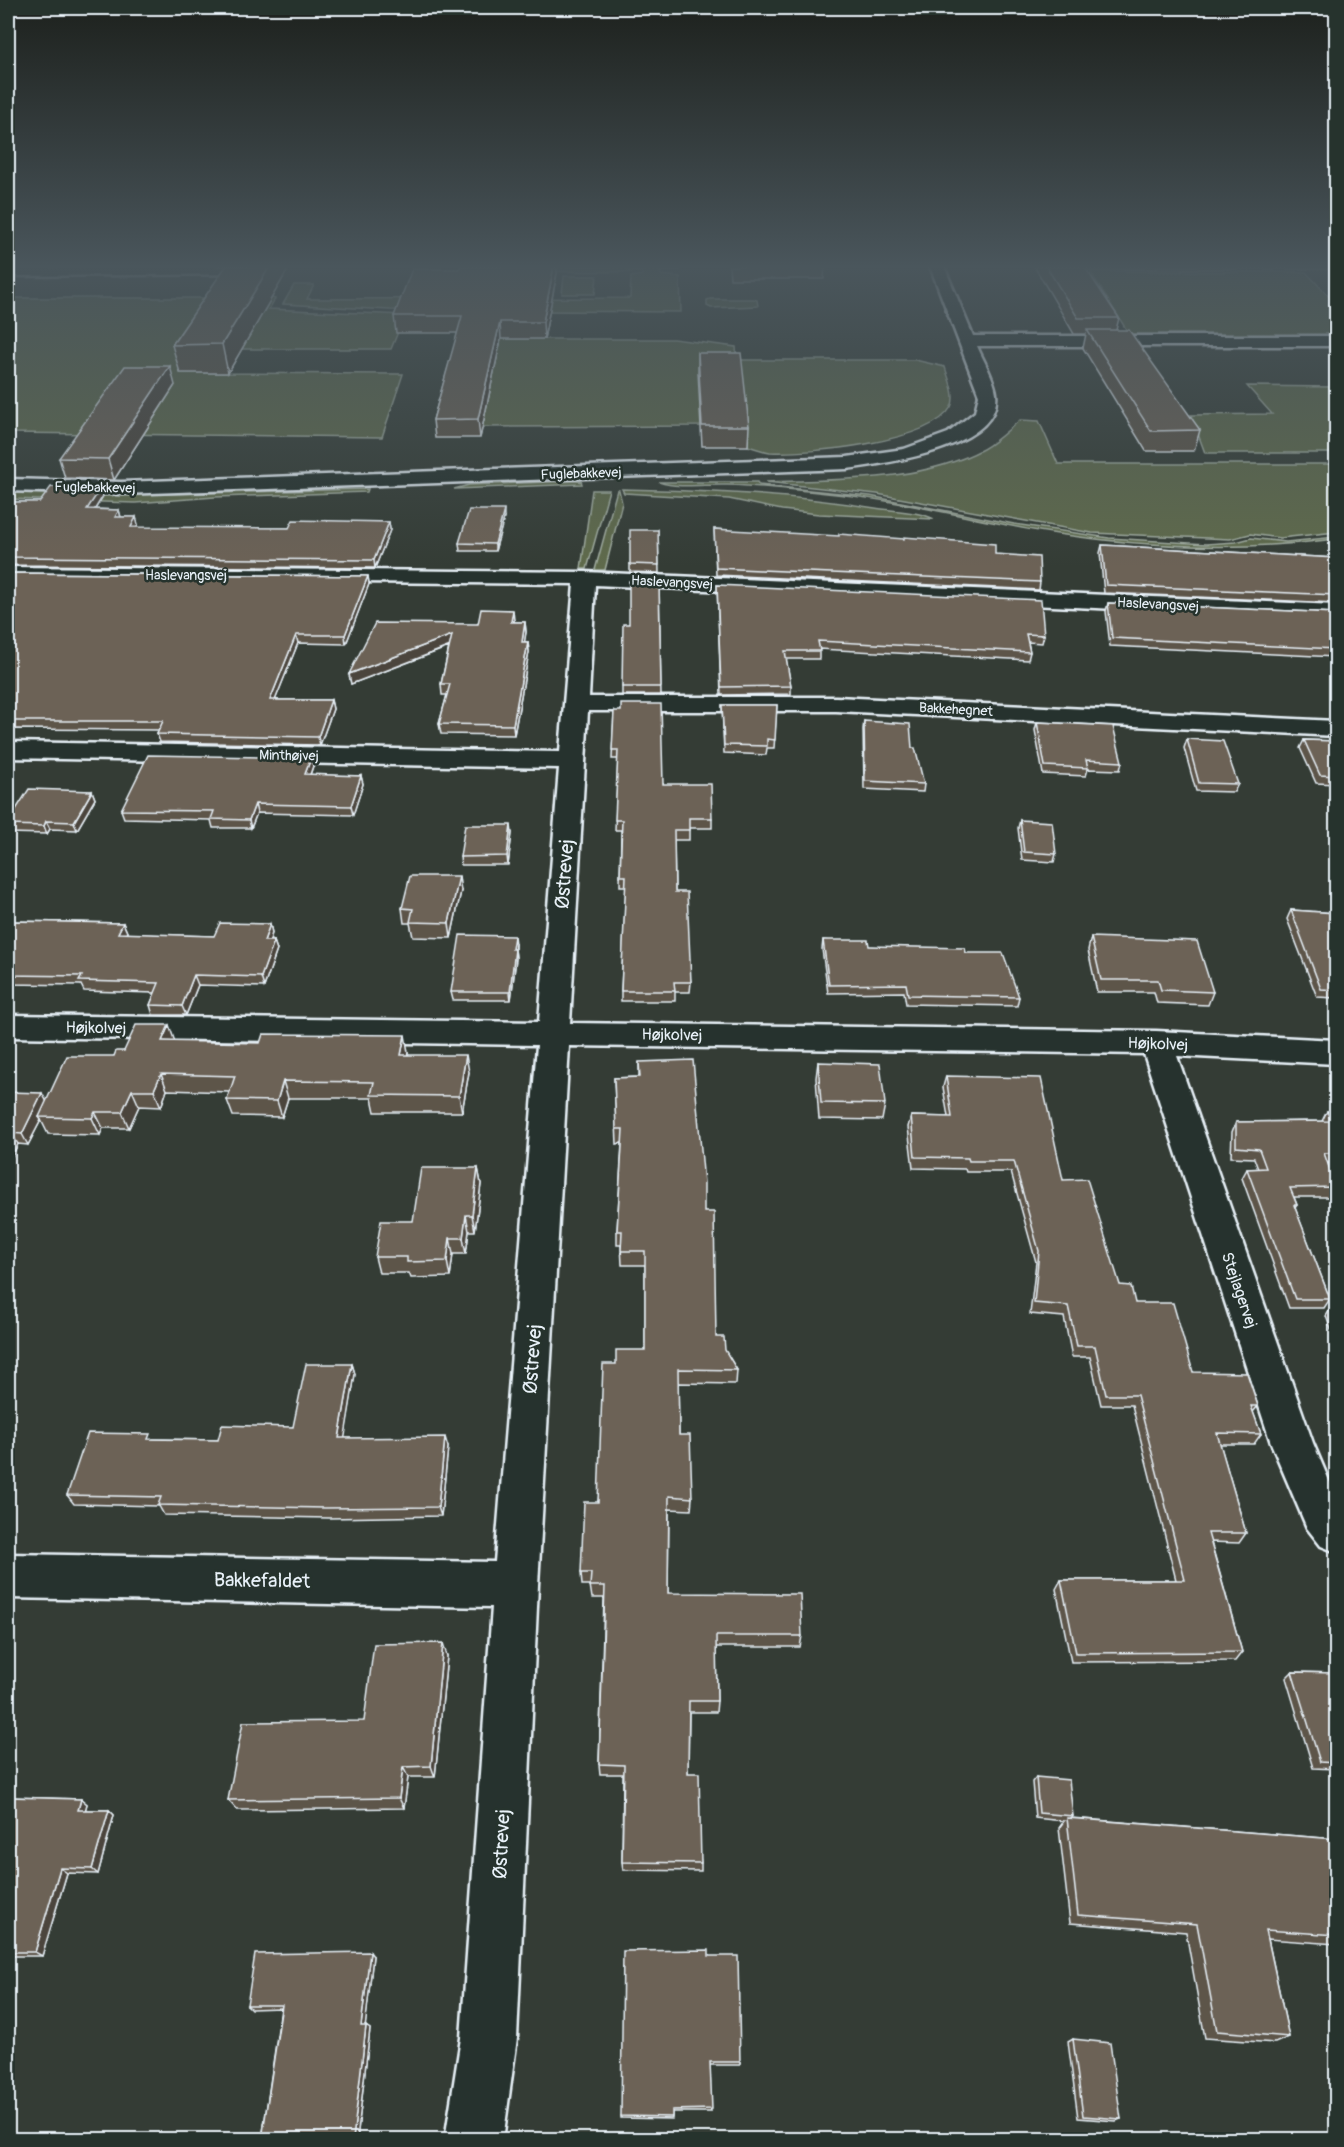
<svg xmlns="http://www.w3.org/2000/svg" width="1344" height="2147" font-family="Pangolin,sans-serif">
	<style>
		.green { fill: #5e6b4c; stroke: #a3aea2; stroke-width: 1.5 }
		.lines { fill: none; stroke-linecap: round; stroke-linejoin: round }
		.minor-casing { stroke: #e8f1f8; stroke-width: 5 }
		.minor { fill: #26332d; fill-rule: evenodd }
		.wall { fill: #5d544a; stroke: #e8f1f8; stroke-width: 1.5 }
		.shaded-wall { fill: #4c453c; stroke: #e8f1f8; stroke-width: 1.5 }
		.building { fill: #6c6256; stroke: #e8f1f8; stroke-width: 1.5 }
		.labels { text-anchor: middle; stroke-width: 5; stroke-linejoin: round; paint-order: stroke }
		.far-street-label { font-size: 14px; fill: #e8f1f8; stroke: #26332d }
		.street-label { font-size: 16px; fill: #e8f1f8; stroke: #26332d }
		.near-street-label { font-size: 20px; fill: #e8f1f8; stroke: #26332d }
	</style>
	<rect width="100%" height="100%" fill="#343c35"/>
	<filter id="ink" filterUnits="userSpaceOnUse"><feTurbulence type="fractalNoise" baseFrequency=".0167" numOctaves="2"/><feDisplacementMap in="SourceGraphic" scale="12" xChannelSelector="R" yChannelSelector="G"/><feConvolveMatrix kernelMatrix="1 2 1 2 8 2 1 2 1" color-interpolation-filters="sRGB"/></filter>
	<g filter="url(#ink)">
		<path class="green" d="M476,266H680V270L660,272L661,275L680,277L681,312L390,310L283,304L294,285H314L307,299L630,298L631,277L642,275V272L482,271Z
			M1090,271L1306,272L1336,304V335L1129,334Z
			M564,276H597L595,294H562Z
			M8,298H272L275,299L269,309L405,315L391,349H196L181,373L403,374L382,437L8,433Z
			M710,299H754L757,300L758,306L711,308L707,306V300Z
			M501,339H673L736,347L737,360H915L945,367C948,378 957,396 951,407C931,443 808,454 770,452C763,451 755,448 748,446L740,373L701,426L482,427Z
			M1247,386L1336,387V453H1205L1191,415L1272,414Z
			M1020,420L1039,421L1058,464H1336V532L1280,538L1250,534L1230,539L1092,533L877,494L766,482C836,479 920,483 983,449C996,442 1008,430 1020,420Z
			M581,481L582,484L454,489L469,485Z
			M659,482H757L759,485L870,496L1014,524L1109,538L1206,544L1236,542L1251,538L1286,542L1336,537V539C1236,552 1133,547 1033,530C967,518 903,501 836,494C800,490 764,486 727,485C706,484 679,489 659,482Z
			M368,489L367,492L215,497L135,503L8,499L13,493L96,496Z
			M622,489C707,491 791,494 875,508C893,511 918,511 934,519L819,514L782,510L729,499L624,493Z
			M592,490H609L587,569H581Z
			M617,490H619L622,503L605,570H595Z"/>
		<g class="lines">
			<defs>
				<path id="minor" d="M253,266L258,270L251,274L8,276V268Z
					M930,266H944L973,336H1336V346H977C983,360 994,378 996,393C1003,449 884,463 847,469L121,494L8,491V479L121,482L847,457L904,449L948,433L975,412L979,395Z
					M8,567L585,572L1336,605V619L595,585L589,697H836L1336,721V736L836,711H588L570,1023L1156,1031L1336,1040V1064L1177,1056L1313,1443L1336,1497V1552L1321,1546L1307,1528L1271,1443L1144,1054L569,1046L538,1585L517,2038L503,2140H445L461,2038L492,1607L8,1598V1554L495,1562L537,1045L8,1037V1015L539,1022L559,768L8,758V742L560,752L574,584L8,579Z"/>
			</defs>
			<use href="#minor" class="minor-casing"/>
			<use href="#minor" class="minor"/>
		</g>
		<path class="wall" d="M226,266H290L228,373H180L172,345Z
			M729,266H825L824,279H730Z
			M1034,266H1336V269H1086L1119,318L1116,330L1200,430L1194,451H1146L1083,348L1086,334H1074Z
			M557,273L544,339H501L480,438H435L433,420L458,333H396L394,316Z
			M698,353L749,426L748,446H702L698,372Z
			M175,385L114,480L65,478L59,458Z
			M103,496L95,509L119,510L121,517H136L138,525L137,528H289L389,522L390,530L375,568L8,565V502H40Z
			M504,518L495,551H460L459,543Z
			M714,529L995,554L1040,582L1039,590L716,575Z
			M658,530L659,573L630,572V564Z
			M1102,545L1336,558V603L1104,593L1100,553Z
			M8,573L368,576L369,584L346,644L298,643L275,700H331L333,709L320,745L160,742L157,734L159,730L12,729L8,736Z
			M659,582L661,695H622V687L629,624Z
			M717,585L1044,635L1042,643L1028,642L1030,652L1028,660L819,649V659H786L791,686V694L721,695Z
			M1108,603L1336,613V657L1110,646L1106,611Z
			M514,620V622H525L526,632L524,642H528L529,652L514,735L441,734L439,724L447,695H442L441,684L449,647L351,684L349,674L478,624Z
			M722,705H777L774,748H767L766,755L724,753Z
			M614,711L663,784L712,818V828H689V840H674L675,892L691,982L690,992H675V1001H621V991L626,886H620L621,830H615L618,759H612Z
			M864,721L912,748L924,784L923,792L864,789L863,729Z
			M1037,722L1122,762L1120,770L1088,769L1086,776L1043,774L1035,730Z
			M1187,739L1238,784L1234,792L1196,791L1184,748Z
			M1304,740L1336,741V784L1316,783L1300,748Z
			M311,758L313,766L310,775L361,776L363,784L353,815L257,813L251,828H213L211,820L124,818L121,810Z
			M92,791L95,799L77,830L50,829L47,834L9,833L8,829V822Z
			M1020,820L1056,854L1054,862L1022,860L1018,828Z
			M512,833L508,865H461L460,857Z
			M461,891L451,938L413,937L410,923H404L402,908Z
			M1291,910L1336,913V998L1317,997L1287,919Z
			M8,921L123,923L127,932L126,934L214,936L270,924L272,933L270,941H274L277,950L264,987L198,985L186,1015H153L150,1005L155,993L84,991L81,985L8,984Z
			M1091,937L1213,992L1208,1005L1157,1003L1154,992H1097L1088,950Z
			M823,940L869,946L966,953L1019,997L1017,1006L906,1004L904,992L828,993L822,949Z
			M515,944V949L516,958L511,1000H453L451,992Z
			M175,1041L408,1052V1055L469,1072L462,1112H375L372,1098H288L282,1117L233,1116L227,1100L229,1092L167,1090L161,1107L139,1106L129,1128H103L100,1135L48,1134L41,1120L28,1145L18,1144L10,1160H8V1092L47,1101L114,1056L124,1051Z
			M639,1062L704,1212L716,1337L737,1370L736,1384L678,1383L679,1435L692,1498L691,1510L669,1509L668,1593L802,1636L800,1647H716L717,1701L716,1712H689L688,1773L701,1863V1871L623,1870L622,1862L623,1774H600L599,1764L604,1598H592L590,1585H582L581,1573L598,1502L616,1364L645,1350V1265H622L621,1245H617V1231L622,1143L617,1144L614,1078L639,1077Z
			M818,1062L885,1104L882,1120L819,1119L816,1078Z
			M946,1076L1063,1180L1120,1285L1193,1372L1258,1406L1253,1412L1261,1434L1254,1444H1220L1246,1533L1239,1543L1211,1542L1242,1652L1235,1661L1071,1662L1056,1589L1061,1580H1176L1132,1405H1101L1090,1357H1072L1064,1317L1030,1314L1036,1262L1011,1172H966L965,1169L913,1168L908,1127L911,1116L948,1117L943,1087Z
			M1327,1111L1336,1112V1163H1328L1336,1188L1331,1197H1294L1297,1205L1295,1208L1330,1299L1324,1308H1289L1242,1178L1247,1169H1258L1254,1158L1231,1157L1232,1132L1236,1122L1322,1121Z
			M478,1168L481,1184L475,1231H469L466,1254H453L450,1277L411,1278L409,1273H379L375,1257L413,1221Z
			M1331,1308H1336V1343L1326,1316Z
			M352,1364L355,1374L344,1438L448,1447L441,1516L329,1518L164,1515L159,1506L74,1504L67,1495L153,1439L218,1440L293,1427Z
			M447,1656L435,1777H408L404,1808L237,1810L228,1800L364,1721Z
			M1292,1672L1336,1673V1769L1313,1768L1286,1678Z
			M1036,1777L1073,1816L1071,1818L1336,1839V1944L1268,1939L1289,2037L1275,2043L1205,2038L1186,1932L1070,1923L1059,1828L1064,1821L1035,1818L1032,1782Z
			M8,1797L81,1799L87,1804L85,1810H109L114,1815L98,1874L67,1873L42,1956H8Z
			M373,1956L365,2026L370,2029L357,2139H262L281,2008L251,2009L247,2005Z
			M709,1956L740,2062V2065H710L711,2112H672V2119L621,2118V2116Z
			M1073,2039L1121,2119L1116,2121L1078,2118L1068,2042Z"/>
		<path class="shaded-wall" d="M270,266H290L228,373L222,344Z
			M554,266H556L557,273L544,339L543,322Z
			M500,322L501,339L480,438L478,419Z
			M170,366L175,385L114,480L108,459Z
			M101,488L103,496L90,517L87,509Z
			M119,510L121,518L115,517Z
			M504,510V518L495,551V544Z
			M136,517L138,525L133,535L131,527Z
			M389,522L390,530L375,568L374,560Z
			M368,576L369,584L346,644L345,635Z
			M513,610L514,620L512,632L511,622Z
			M525,622L526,632L523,652L522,642Z
			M296,635L298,643L272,708L270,700Z
			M452,635L453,645L351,684L349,674Z
			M528,642L529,652L514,735L513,725Z
			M331,700L333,709L320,745L318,737Z
			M8,721L12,729L8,736Z
			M311,758L313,766L307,783L305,774Z
			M361,776L363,784L353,815L351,806Z
			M92,791L95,799L77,830L74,822Z
			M255,804L257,813L251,828L249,820Z
			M46,821L50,829L47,834L44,826Z
			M511,825L512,833L508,865L507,856Z
			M459,876L461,891L451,938L449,923Z
			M123,923L127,932L122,943L118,933Z
			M270,924L272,933L267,950L264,941Z
			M514,936L515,944L513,958L512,949Z
			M274,941L277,950L264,987L261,977Z
			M515,949L516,958L511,1000L510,992Z
			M194,975L198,985L186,1015L182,1006Z
			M169,1025L175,1042L162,1041Z
			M405,1035L408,1052L404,1072L401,1055Z
			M466,1055L469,1072L462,1112L459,1096Z
			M161,1074L167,1090L161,1107L154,1090Z
			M283,1081L288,1098L282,1117L277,1101Z
			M132,1090L139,1106L129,1128L122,1112Z
			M42,1093L48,1104L39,1117L41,1120L28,1145L22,1134Z
			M95,1112L103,1128L100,1135L92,1118Z
			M11,1133L18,1144L10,1160L8,1155V1141Z
			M478,1168L481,1184L475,1231L472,1215Z
			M466,1215L469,1231L466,1254L463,1238Z
			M450,1238L453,1254L450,1277L447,1261Z
			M352,1364L355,1374L343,1448L339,1438Z
			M445,1437L448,1447L441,1516L438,1507Z
			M443,1643L447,1656L435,1777L431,1766Z
			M403,1767L408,1777L404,1808L399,1798Z
			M81,1799L87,1804L84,1815L78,1810Z
			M109,1810L114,1815L98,1874L92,1869Z
			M60,1868L67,1873L42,1956L35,1952Z
			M370,1952L373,1956L365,2029L361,2026Z
			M366,2026L370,2029L357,2139H353Z"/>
		<path class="building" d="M226,266H270L222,344L172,345Z
			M460,266H554L543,322H500L478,419L433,420L462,316H394L412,269H459Z
			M1046,266H1084L1119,318H1078Z
			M1087,330H1129L1200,430L1151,431Z
			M698,353H741L749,426H702Z
			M125,366H170L108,459L59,458Z
			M51,487L101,488L87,509L119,510L115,517H136L131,527L289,528L293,520L389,522L374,560L8,557V502H40Z
			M469,510H504L495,544L459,543Z
			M714,529L839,536V534L904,539V537L995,544V554L1039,557L1040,582L716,568Z
			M630,530H658L659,565L630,564Z
			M1102,545L1336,558V595L1106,585Z
			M8,573L368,576L345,635H296L270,700H331L318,737L157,734L163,721H8Z
			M629,581L659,582L661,687H622L623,624H629Z
			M717,585L1041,600L1044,635L1026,634L1030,652L818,641L820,651H785L791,686L721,687Z
			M1108,603L1336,613V649L1112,638Z
			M481,609L513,610L511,622H525L522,642H528L513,725L439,724L450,684H441L452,635L349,674L375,623L478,624Z
			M621,704H661L663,784H711L712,818H689V830H674L675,892H687L691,982H674L675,991H621L626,876H620L622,820H615L618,750H612L614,711H621Z
			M722,705H777L775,740L767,739V746L724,745Z
			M864,721L910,724L912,748H915L924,784L865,781Z
			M1037,722L1113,726L1122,762L1086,760L1088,768L1045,766Z
			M1187,739L1223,741L1238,784L1199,783Z
			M1304,740L1336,741V776L1320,775Z
			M148,755L311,758L305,774L361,776L351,806L255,804L249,820L211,819L214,811L121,810Z
			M29,789L92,791L74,822L46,821L44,826L8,825V822Z
			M1020,820L1052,822L1056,854L1024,852Z
			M465,825H511L507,856L460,857Z
			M410,876H459L449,923L410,922L413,909L402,908Z
			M1291,910L1336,913V990L1321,989Z
			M8,921L123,923L118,933L214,936L220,923L270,924L264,941H274L261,977L194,975L182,1006L150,1005L159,983L79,981L82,976L8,975Z
			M460,935L514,936L512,949H515L510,992H451Z
			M1091,937L1197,941L1213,992L1161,990L1158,980H1101Z
			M823,940H868L869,946L965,948L966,953H1003L1019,997L908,995L906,984L829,985Z
			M136,1025H169L162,1041L260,1043L263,1034L405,1035L401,1055H466L459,1096L371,1095L374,1082L283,1081L277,1101L227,1100L235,1076L161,1074L154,1090H132L122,1112H95L92,1118L39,1117L67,1056H114L116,1051H124Z
			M693,1060L704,1183V1212H714L716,1337H724L725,1350L737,1370L678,1369L679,1435H690L692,1498L669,1496L668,1593L800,1594L802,1636H716L717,1701H689L688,1773H699L701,1863L622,1862L624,1765L599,1764L605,1586H590L591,1573H581L584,1502H598L603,1364H616V1350H645V1251H621L622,1231H617L623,1129H616L614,1078L640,1077L639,1062Z
			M818,1062L880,1064L885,1104L821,1103Z
			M946,1076L1041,1078L1063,1180L1087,1179L1120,1285L1131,1286L1135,1303H1173L1193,1372L1247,1373L1258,1406H1251L1261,1434L1217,1433L1246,1533H1208L1242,1652L1076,1653L1061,1580H1185L1137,1395H1106L1095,1346H1077L1068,1306L1034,1303L1039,1251L1014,1161H969L968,1158L915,1157L911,1116L952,1117Z
			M8,1092L42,1093L22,1134L11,1133L8,1141Z
			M1327,1111L1336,1112V1153H1324L1336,1187L1290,1188L1297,1205H1294L1330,1299H1295L1247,1169L1266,1168L1259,1149L1236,1147V1122L1331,1121Z
			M421,1168H478L472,1215H466L463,1238H450L447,1261L407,1262V1257H375L381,1221H413Z
			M1331,1308H1336V1322Z
			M306,1364H352L339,1438L445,1437L438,1507L325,1508L158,1505L161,1497L67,1495L88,1433L150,1434L148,1439L218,1440L222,1425L293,1427Z
			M443,1643L431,1766L403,1767L399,1798L228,1800L243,1722L364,1721L374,1644Z
			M1292,1672L1336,1673V1763L1320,1762Z
			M1036,1777L1069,1780L1073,1816L1039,1813Z
			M8,1797L81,1799L78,1810H109L92,1869L60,1868L35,1952H8Z
			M1067,1818L1336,1839V1935L1266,1930L1289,2037L1217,2031L1197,1924L1078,1915Z
			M709,1950V1956H738L740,2062H710L712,2109L672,2110V2117L621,2116L623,1951Z
			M370,1952L361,2026H366L353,2139H262L282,2005H247L255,1954Z
			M1073,2039L1110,2043L1121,2119L1083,2116Z
			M1134,2137L1167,2139H1134Z"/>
	</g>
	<linearGradient id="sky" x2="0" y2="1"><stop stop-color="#1d211d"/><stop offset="0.47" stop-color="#4a565c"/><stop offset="1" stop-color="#4a565c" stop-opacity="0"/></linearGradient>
	<rect width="1344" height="567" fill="url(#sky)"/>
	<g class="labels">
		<g class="far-street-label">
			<text transform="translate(581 473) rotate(-2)" y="5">Fuglebakkevej</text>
			<text transform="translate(95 487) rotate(1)" y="5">Fuglebakkevej</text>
			<text x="186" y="580">Haslevangsvej</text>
			<text transform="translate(672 582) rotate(3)" y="5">Haslevangsvej</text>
			<text transform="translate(1158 604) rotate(3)" y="5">Haslevangsvej</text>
			<text transform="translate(956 709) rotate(3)" y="5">Bakkehegnet</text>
			<text transform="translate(289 755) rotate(1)" y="5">Minthøjvej</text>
		</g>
		<g class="street-label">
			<text transform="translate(96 1027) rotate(1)" y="6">Højkolvej</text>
			<text transform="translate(672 1034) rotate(1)" y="6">Højkolvej</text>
			<text transform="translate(1158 1043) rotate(2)" y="6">Højkolvej</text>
			<text transform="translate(1240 1290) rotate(71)" y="6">Stejlagervej</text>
		</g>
		<g class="near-street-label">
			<text transform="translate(564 874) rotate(-86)" y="7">Østrevej</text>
			<text transform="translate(532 1359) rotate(-86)" y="7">Østrevej</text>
			<text transform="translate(262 1580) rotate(1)" y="7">Bakkefaldet</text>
			<text transform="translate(501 1844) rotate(-87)" y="7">Østrevej</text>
		</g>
	</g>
	<rect width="1344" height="2147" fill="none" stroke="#26332d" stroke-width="30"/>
	<rect x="15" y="15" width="1314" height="2117" fill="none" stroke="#e8f1f8" stroke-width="2" filter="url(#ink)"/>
</svg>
